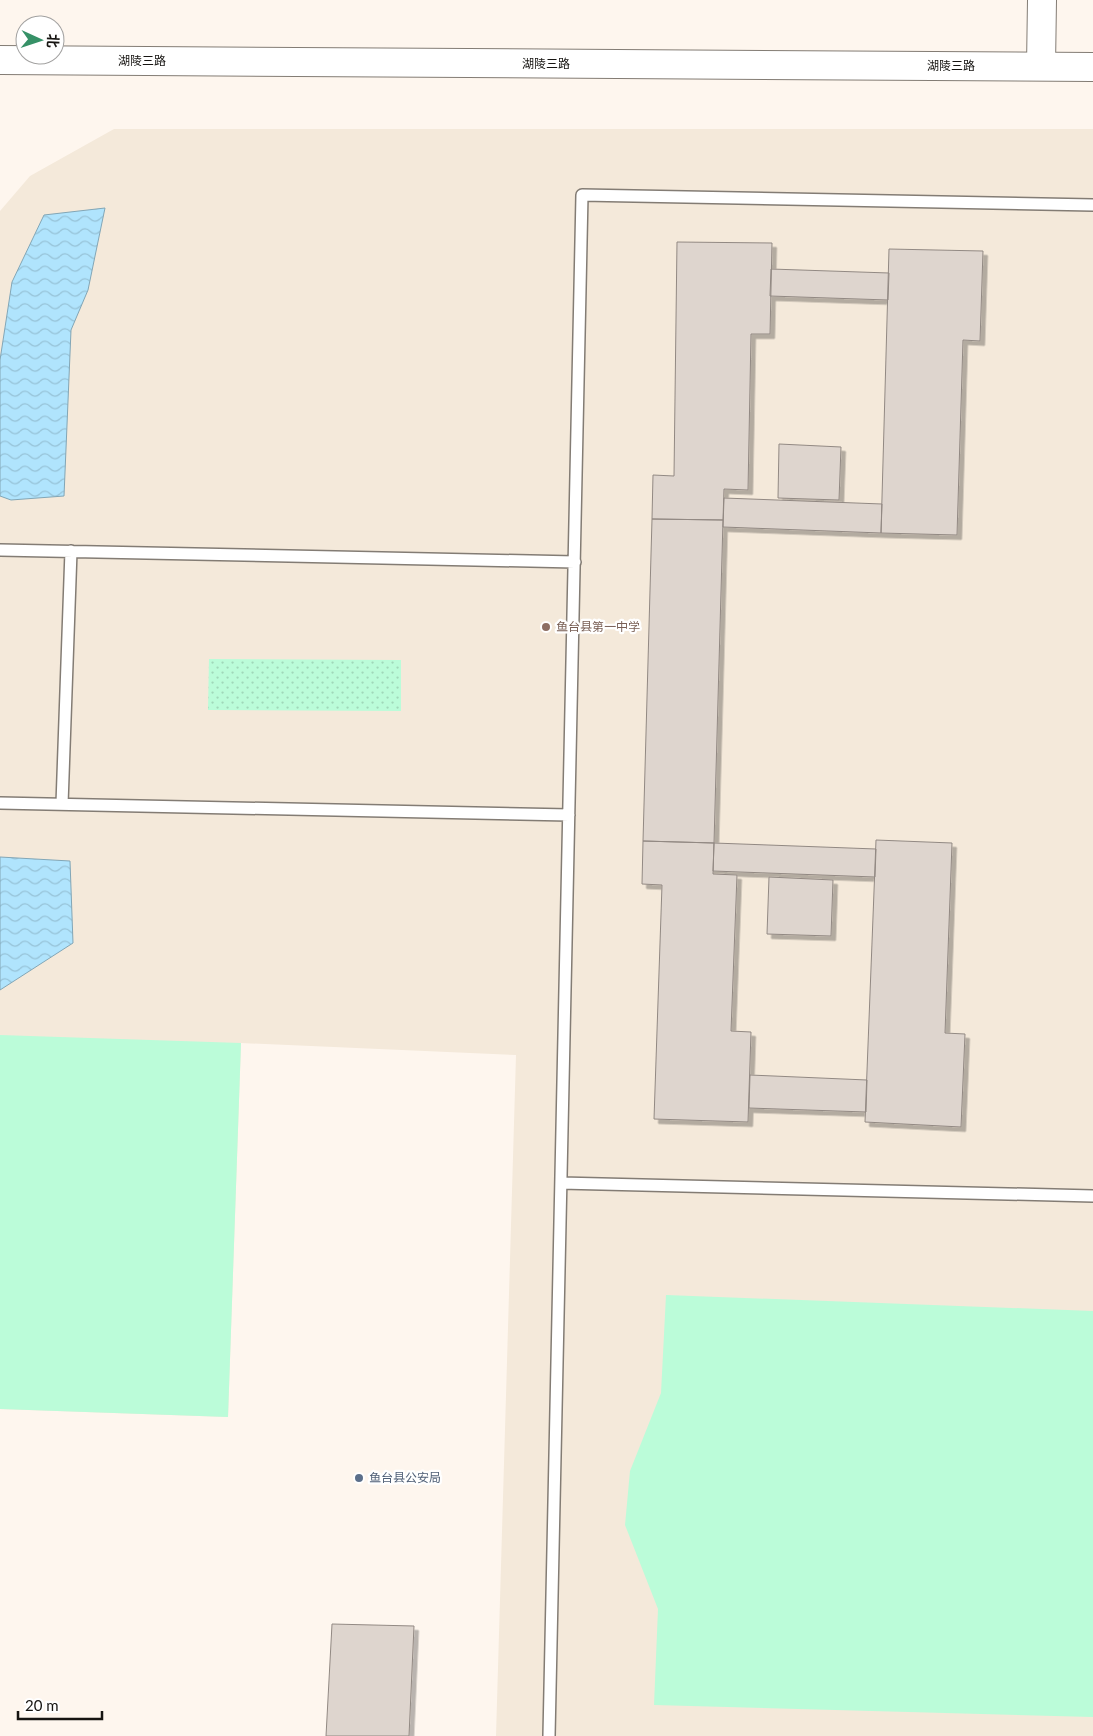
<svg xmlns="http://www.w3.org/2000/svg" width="1093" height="1736" font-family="Lato,'Noto Sans SC',sans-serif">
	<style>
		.built { fill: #f4e9da }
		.grass { fill: url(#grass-dots) }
		.garden { fill: #bbfcd9 }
		.water { fill: url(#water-waves); stroke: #82a6b6 }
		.building { fill: #ded5ce; stroke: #928983; filter: url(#shadow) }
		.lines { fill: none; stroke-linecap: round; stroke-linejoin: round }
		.service-casing { stroke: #837c74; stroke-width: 14 }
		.tertiary-casing { stroke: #837c74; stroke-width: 30 }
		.secondary-casing { stroke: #837c74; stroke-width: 30 }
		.service { stroke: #fff; stroke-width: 11 }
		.tertiary { stroke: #fff; stroke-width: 28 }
		.secondary { stroke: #fff; stroke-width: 28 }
		.education-dot { fill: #8d6e63; stroke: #fff; stroke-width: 2 }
		.service-dot { fill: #5c6f8a; stroke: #fff; stroke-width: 2 }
		.labels { text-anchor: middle; stroke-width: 4.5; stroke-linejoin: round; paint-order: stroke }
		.street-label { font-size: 12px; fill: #161411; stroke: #fff }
		.education-label { font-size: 12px; fill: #785e54; stroke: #fff; text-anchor: start }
		.service-label { font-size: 12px; fill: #4e5e75; stroke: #fff; text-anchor: start }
	</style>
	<defs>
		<pattern id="grass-dots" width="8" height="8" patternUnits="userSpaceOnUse" patternTransform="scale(1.25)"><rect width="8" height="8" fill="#bbfcd9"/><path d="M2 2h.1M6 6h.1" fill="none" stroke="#a0d7b9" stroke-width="1.8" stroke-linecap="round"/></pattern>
		<pattern id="water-waves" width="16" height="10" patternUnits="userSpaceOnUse" patternTransform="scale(1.25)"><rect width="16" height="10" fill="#b0e4fd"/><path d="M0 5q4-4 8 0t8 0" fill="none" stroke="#97c3d8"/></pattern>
		<filter id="shadow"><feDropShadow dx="4.5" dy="4.5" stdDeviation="0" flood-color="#0004"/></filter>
	</defs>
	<rect width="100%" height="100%" fill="#fef6ee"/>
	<path class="built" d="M114,129H1093V1736H496L516,1055L241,1043L228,1417L0,1409V211L30,176Z"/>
	<path class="grass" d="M209,659L401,660V711L208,710Z"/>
	<path class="garden" d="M0,1035L241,1043L228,1417L0,1409Z
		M666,1295L1093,1311V1717L654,1705L658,1609L625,1525L630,1471L661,1393Z"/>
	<path class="water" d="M105,208L88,290L71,330L64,496L11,500L0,496V360L12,282L44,215Z
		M0,857L70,861L73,943L0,990Z"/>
	<path class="building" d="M677,242L772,243L770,334H751L748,490L724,489L723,520L652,519L653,475L674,476Z
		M889,249L983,251L980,341L963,340L957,535L881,533Z
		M771,269L889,273L888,300L770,296Z
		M779,444L841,447L839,500L778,498Z
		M724,498L882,504L881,533L723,527Z
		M652,519L723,520L714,843L643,841Z
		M876,840L952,843L945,1033L965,1034L961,1127L865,1122Z
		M643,841L714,843L713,874L737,875L731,1031L751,1032L748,1122L654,1119L662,885L642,884Z
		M714,843L876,849L875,877L713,871Z
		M769,877L833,880L831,936L767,934Z
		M750,1075L867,1080L866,1112L749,1108Z
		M332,1624L414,1626L409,1736H326Z"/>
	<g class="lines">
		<defs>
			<path id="service" d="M0,550L575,562
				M0,803L569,815
				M62,804L71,551
				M561,1183L1093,1196
				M549,1736L582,195L1093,205"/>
			<path id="tertiary" d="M1041,66L1042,0"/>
			<path id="secondary" d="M0,60L1093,67"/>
		</defs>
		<use href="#service" class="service-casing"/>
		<use href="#tertiary" class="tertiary-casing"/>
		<use href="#secondary" class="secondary-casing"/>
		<use href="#service" class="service"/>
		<use href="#tertiary" class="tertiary"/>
		<use href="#secondary" class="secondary"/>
	</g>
	<circle class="education-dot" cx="546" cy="627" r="5"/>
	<circle class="service-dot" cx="359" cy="1478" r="5"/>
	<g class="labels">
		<g class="street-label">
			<text x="142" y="65">湖陵三路</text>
			<text x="546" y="68">湖陵三路</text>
			<text x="951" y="70">湖陵三路</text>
		</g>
		<g class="education-label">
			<text x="556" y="631">鱼台县第一中学</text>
		</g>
		<g class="service-label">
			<text x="369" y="1482">鱼台县公安局</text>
		</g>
	</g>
	<g transform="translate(40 40) rotate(93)"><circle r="24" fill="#ffffff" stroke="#a2a1a0"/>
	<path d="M0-4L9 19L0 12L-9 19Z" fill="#369167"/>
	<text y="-8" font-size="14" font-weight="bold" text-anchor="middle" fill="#161411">北</text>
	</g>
	<path d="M18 1711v8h84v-8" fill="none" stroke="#161411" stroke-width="2.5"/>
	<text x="25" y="1711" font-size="15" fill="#161411" stroke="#ffffff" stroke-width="4" paint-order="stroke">20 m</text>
</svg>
